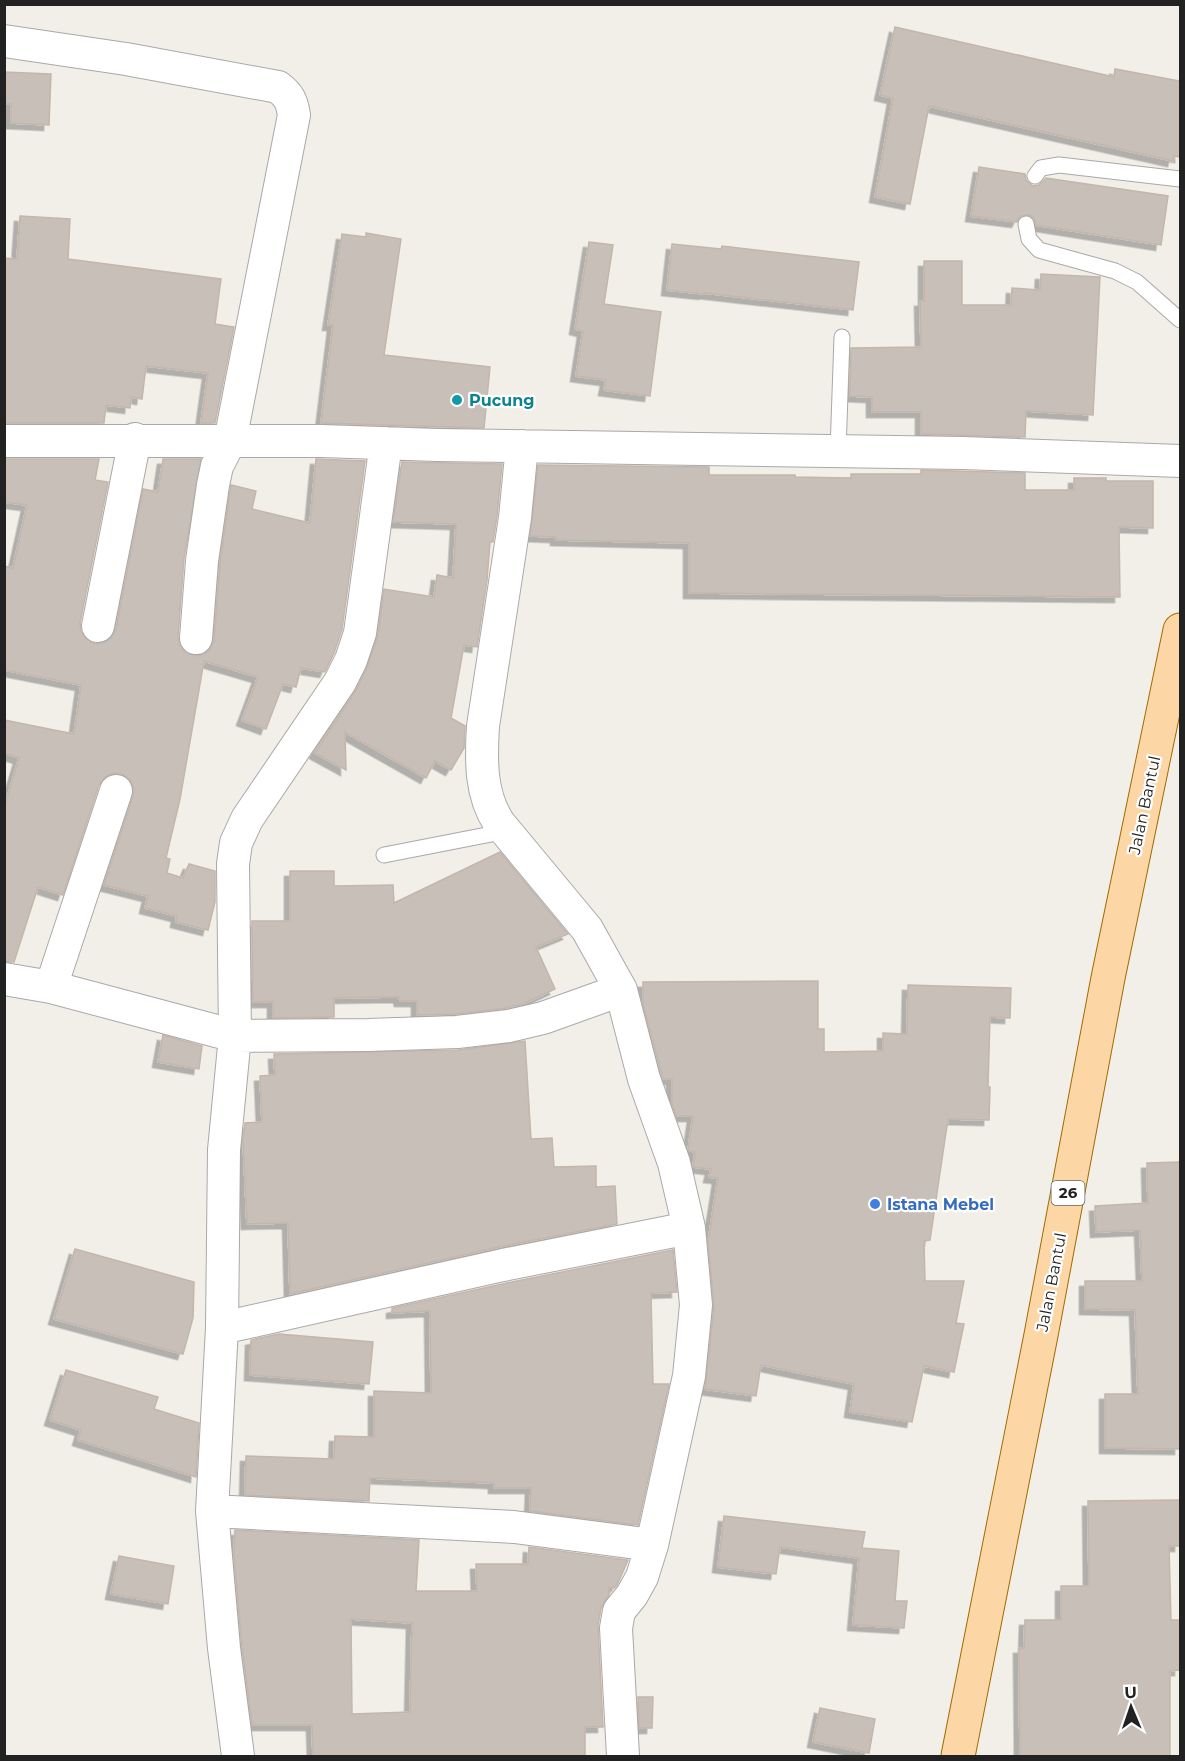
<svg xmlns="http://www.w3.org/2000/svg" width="1185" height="1761" font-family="Montserrat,sans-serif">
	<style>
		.building { fill: #c7bfb8; stroke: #c4b6ab; stroke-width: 1.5; fill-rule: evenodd; filter: url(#shadow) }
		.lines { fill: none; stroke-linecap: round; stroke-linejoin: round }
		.lane-casing { stroke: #a9a9a9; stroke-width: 17 }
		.street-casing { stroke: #a9a9a9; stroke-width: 34 }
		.primary-casing { stroke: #a06b00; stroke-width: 35 }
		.lane { stroke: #fff; stroke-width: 15 }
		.street { stroke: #fff; stroke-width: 32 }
		.primary { stroke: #fcd6a4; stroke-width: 33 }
		.culture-dot { fill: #0f9aa8; stroke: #fff; stroke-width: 2 }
		.shop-dot { fill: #3f7fe0; stroke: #fff; stroke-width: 2 }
		.labels { text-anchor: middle; stroke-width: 4.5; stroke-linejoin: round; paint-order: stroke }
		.shield { fill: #fff; stroke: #646464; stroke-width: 1.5 }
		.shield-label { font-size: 15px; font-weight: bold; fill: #222 }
		.culture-label { font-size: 16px; font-weight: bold; fill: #0d838f; stroke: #fff; text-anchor: start }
		.street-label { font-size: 16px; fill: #222; stroke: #fff }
		.shop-label { font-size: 16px; font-weight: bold; fill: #366cbe; stroke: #fff; text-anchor: start }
	</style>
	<defs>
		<filter id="shadow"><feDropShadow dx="-5.5" dy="5.5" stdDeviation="0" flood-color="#0004"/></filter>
	</defs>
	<rect width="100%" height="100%" fill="#f2efe9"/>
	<path class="building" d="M895,27L1114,77L1115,69L1180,81V157L1174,156L1173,161L929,106L910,204L875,197L893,98L880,95Z
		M4,72L51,74L49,125L11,123V104H4Z
		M979,167L1025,174L1026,180L1033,186L1039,185L1046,178L1168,196L1161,245L1036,225L1034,218L1029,215L1020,216L1017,222L971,216Z
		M20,216L70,219L68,259L221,279L215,324L234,327L215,423H201L208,373L146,366L142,399L131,397L130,408L106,405L104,423H4V258L17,259Z
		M366,233L401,239L384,355L490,367L484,428L321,423L333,325H328L342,234L366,237Z
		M589,242L613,245L604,304L661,312L650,396L604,390L606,380L576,376L583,331L575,329Z
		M672,244L721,249L722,246L859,262L853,310L704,293V294L667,290Z
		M924,261H962V305H1011L1012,288L1040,290L1041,274L1100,277L1093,415L1026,411L1025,437L921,434V412H872V397L850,396L851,348L921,347L920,301H924Z
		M4,459H99L95,480L108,482L80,623L81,631L86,639L95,644L103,643L111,638L116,629L143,489L158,492L163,459H201L184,558L178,637L180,645L185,652L195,656L204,654L211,648L214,640L220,563L231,485L256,491L252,509L310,523L316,459L365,461L342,629L334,653L325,672L301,668L296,687L283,684L266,729L242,720L258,677L204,661L180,799L166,858L170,859L167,873L183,878L189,864L215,871V902L208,930L176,922L177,916L145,908L148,896L104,885L133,796V787L130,780L122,774L113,773L105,777L99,785L63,895L38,887L14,962L4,961V808L19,758L4,753V720L74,734L81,685L4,670V566L13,568L27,505L4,502Z
		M402,462L502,464L497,516L493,542H490L487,580L477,647L464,645L451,718L465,726L464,748L451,770L435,761L426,778L345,732L346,770L315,753L355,692L367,668L378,635L384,589L434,597L437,575L453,578L456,524L393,522Z
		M538,465L709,467V475H795V477L851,478V474H921V470L1025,473V490H1074V478H1106V481H1153V528L1119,527L1120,597L689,593V543L556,540V537L530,536Z
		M500,852L568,934L536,947L555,989L523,1004L506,1008L456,1014L417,1015V1001H400L399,997L334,998V1017L273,1018V1002H253L252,921H290V871H334V886L393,885L394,903Z
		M818,981V1029H824V1052L883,1051V1033L907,1034L908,985L1011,988L1010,1018L990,1017L988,1087H990L989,1120L948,1119L930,1240L924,1241L925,1281H964L956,1323L964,1324L954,1372L924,1366L912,1422L850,1412L854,1384L761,1365L756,1396L705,1389L714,1307L708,1242L718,1178L709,1177L711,1169L693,1167L695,1152L688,1150L693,1116H676L672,1104V1079H663L643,1005V982Z
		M163,1035L202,1046L199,1069L158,1062Z
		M525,1041L531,1139L552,1138L554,1167L596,1166V1187L615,1186L617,1224L499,1247L290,1294L288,1223L247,1224L243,1140L245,1123L262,1122L260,1076L275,1075L274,1054L458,1050Z
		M1180,1162V1449L1105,1448V1394H1138L1135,1310L1085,1309V1281H1142L1140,1230L1096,1232L1095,1206L1148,1203L1147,1163Z
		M75,1249L194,1282L193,1318L183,1354L54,1319Z
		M673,1250L677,1292L651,1293L653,1384H669L638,1525L530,1511L531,1488H494V1483L370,1478L369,1501L245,1495L246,1456L334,1459L335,1436L374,1437V1391L431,1393L430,1311L392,1313V1308L507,1283Z
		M279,1334L373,1342L369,1384L250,1375L251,1340Z
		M66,1370L158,1397L154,1409L199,1423L196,1477L78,1440L81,1430L50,1420Z
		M1180,1500V1546H1169L1171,1620H1180V1670L1170,1671V1756H1020L1019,1648H1024L1025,1620H1061V1586H1089L1088,1501Z
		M724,1516L865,1532L862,1548L899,1551L895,1601H907L904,1628L853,1625L859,1558L780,1547L776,1574L718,1567Z
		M235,1530L419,1540L416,1591H477L476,1564H528L529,1547L628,1560L617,1585L614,1588H609V1595L601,1608L598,1625L603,1727H585V1756H313L312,1725H252L242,1646L234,1557ZM351,1619L412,1623L410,1712L352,1714Z
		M119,1556L174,1566L168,1604L111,1594Z
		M638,1697H653L652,1728H639Z
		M820,1708L875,1719L869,1753L813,1742Z"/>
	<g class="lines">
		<defs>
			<path id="lane" d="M1035,176L1041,168L1059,165L1180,179
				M1026,224L1029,239L1039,250L1115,271L1137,282L1180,320
				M838,451L842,337
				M384,855L507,831"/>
			<path id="street" d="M4,41L126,59L278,87C289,95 292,102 294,115L230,441L217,466L213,485L202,561L196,638
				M4,441H322L437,445L963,453L1180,461
				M522,446L515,518L483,726C481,760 480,794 499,823L587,929L621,990L644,1079L674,1163L689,1228L696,1305L689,1376L652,1545L642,1577L632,1595L619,1611L616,1628L623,1756
				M98,626L135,439
				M4,979L51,987L235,1036L368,1035L457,1032L509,1026L543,1018L621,990
				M51,987L116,791
				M222,1328L503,1265L689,1228
				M212,1511L514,1527L652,1545
				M238,1756L224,1648L212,1511L222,1328L224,1150L235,1036L233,864L236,843L247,819L340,682L351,660L360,633L386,443"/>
			<path id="primary" d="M958,1756L1041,1335L1108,978L1180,630"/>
		</defs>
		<use href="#lane" class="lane-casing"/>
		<use href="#street" class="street-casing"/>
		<use href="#primary" class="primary-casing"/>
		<use href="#lane" class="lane"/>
		<use href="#street" class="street"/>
		<use href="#primary" class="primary"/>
	</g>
	<circle class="culture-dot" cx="457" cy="400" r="6"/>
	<circle class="shop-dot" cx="875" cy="1204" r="6"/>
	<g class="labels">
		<rect class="shield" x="1051.5" y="1181" width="33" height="24" rx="4.5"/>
		<g class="shield-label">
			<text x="1068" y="1198">26</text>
		</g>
		<g class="culture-label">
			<text x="469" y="406">Pucung</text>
		</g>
		<g class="street-label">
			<text transform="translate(1144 805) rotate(-78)" y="6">Jalan Bantul</text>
			<text transform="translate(1051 1282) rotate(-79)" y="6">Jalan Bantul</text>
		</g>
		<g class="shop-label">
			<text x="887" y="1210">Istana Mebel</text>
		</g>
	</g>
	<rect width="1185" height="1761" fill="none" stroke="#222222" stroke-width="12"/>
	<g transform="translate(1131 1707) rotate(358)" stroke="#ffffff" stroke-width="4.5" paint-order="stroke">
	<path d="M0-4.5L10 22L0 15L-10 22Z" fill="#222222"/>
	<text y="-9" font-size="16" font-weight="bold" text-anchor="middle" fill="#222222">U</text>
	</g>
</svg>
